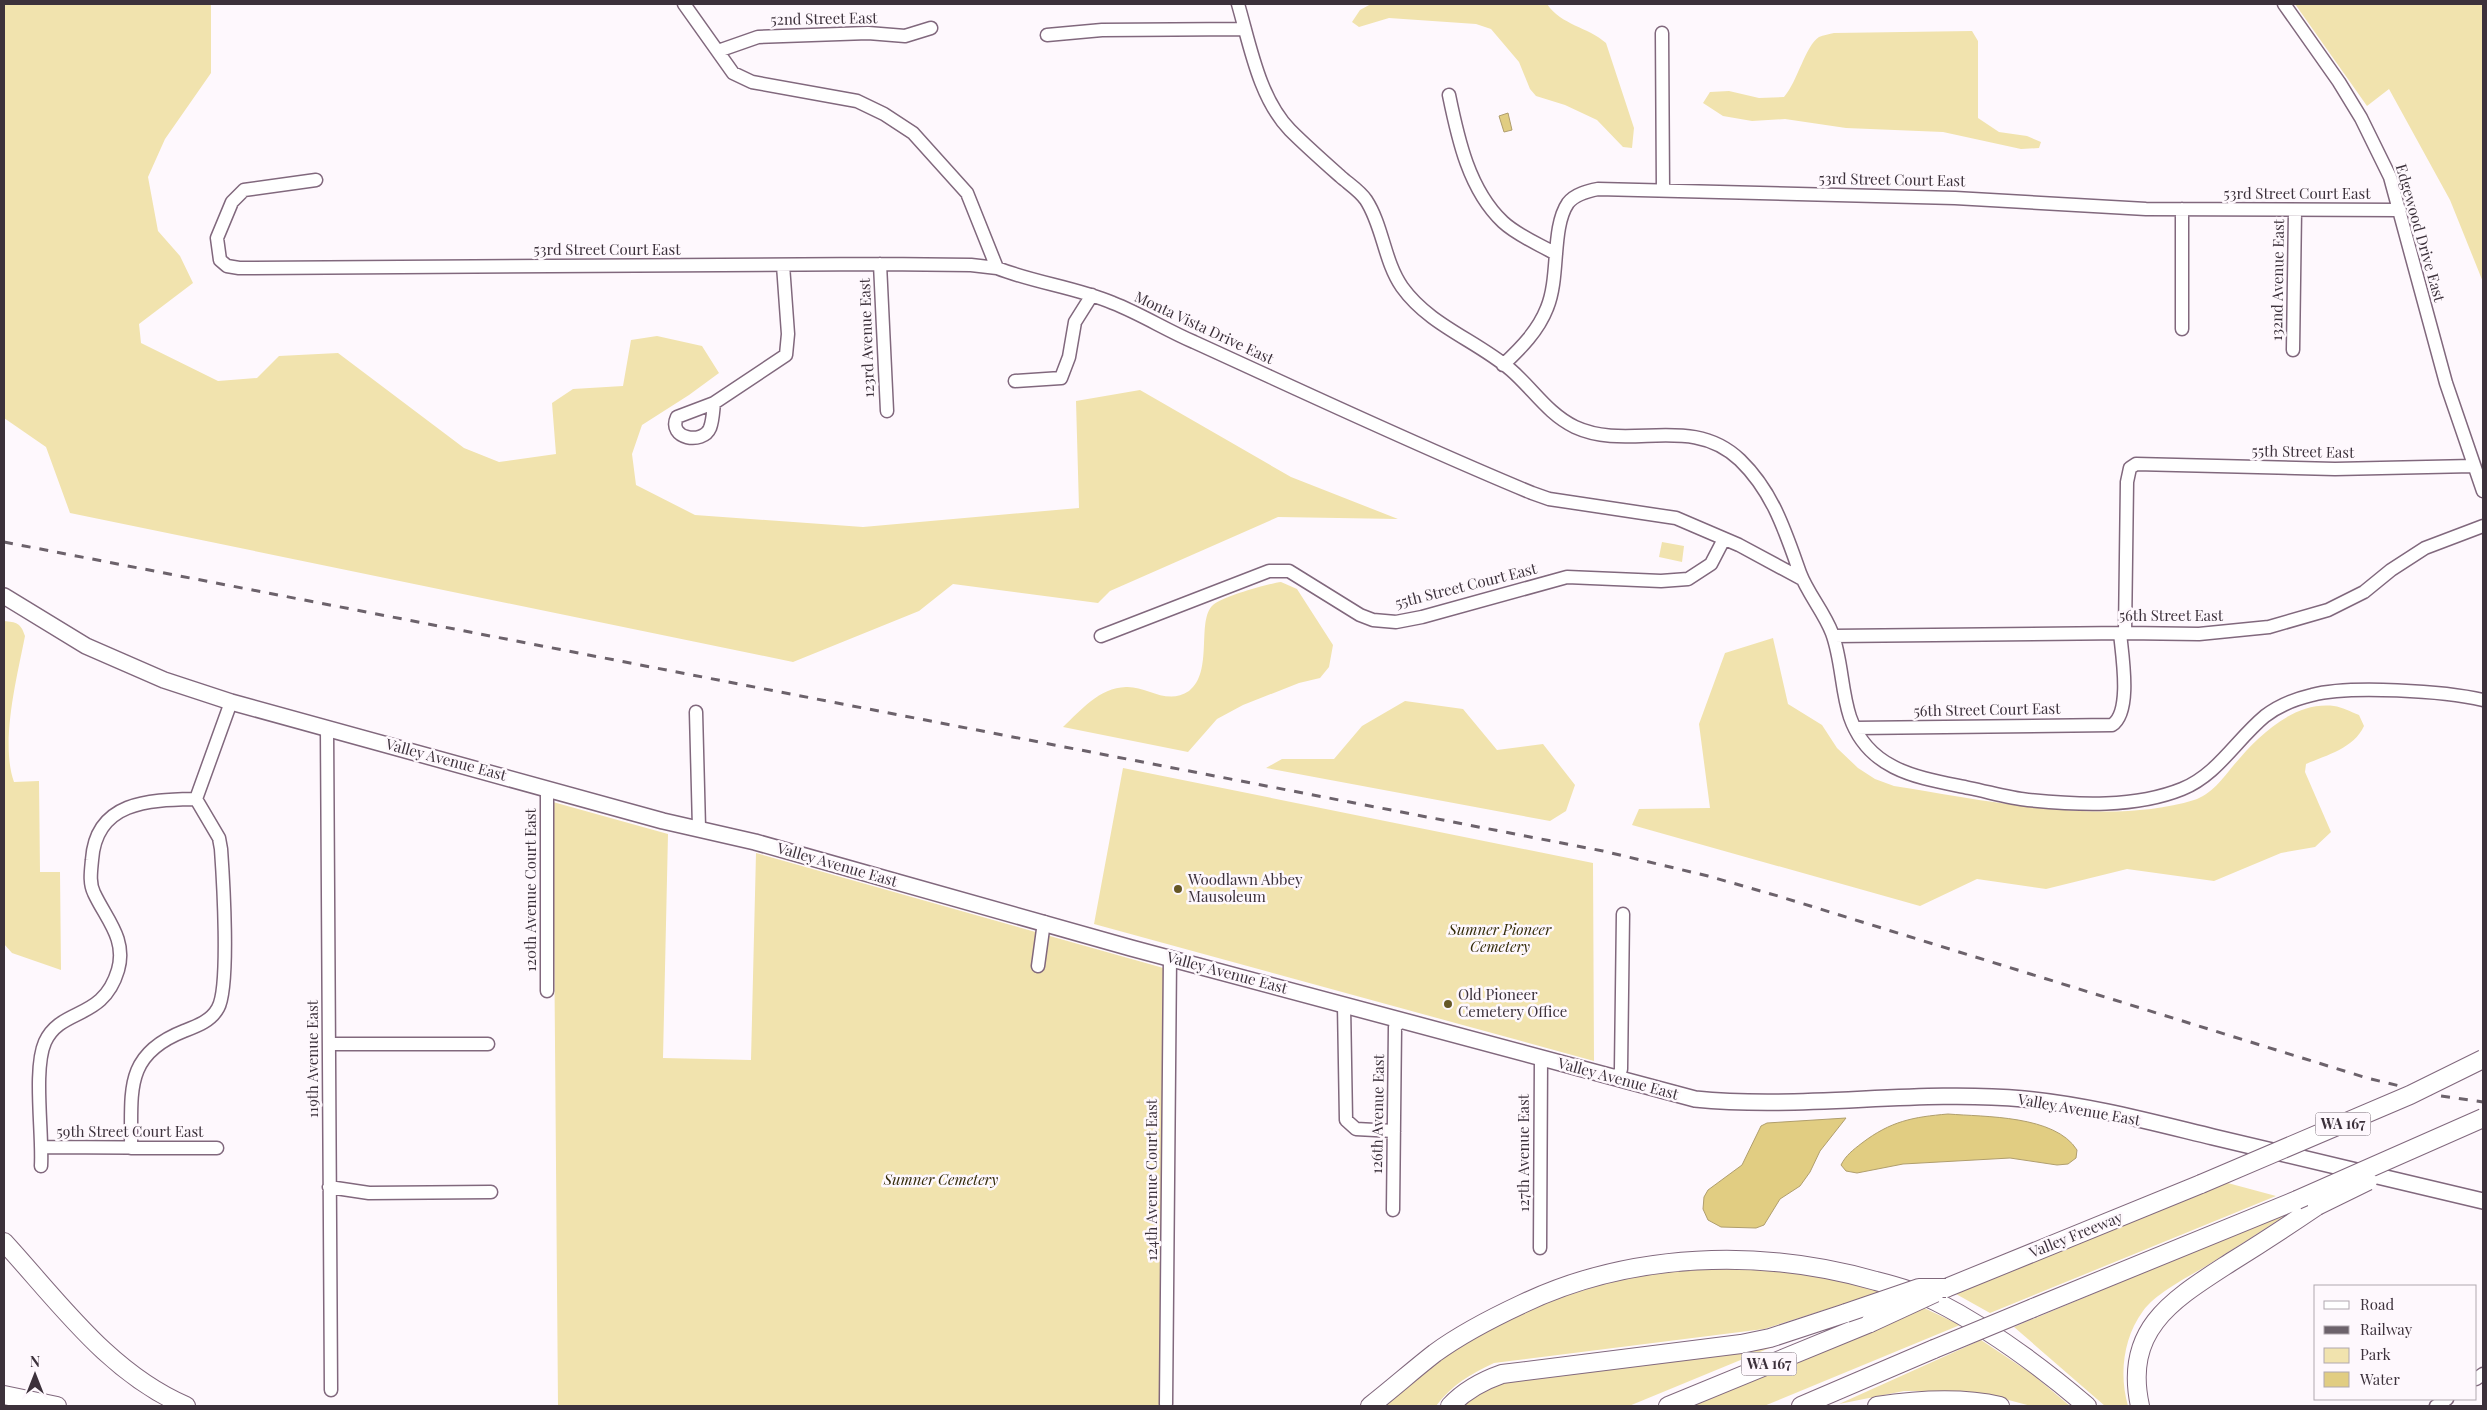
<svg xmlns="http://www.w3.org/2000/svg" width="2487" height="1410" font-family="'Playfair Display',serif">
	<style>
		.green { fill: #f1e3ae }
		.water { fill: #e1cd82; stroke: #b09e6d }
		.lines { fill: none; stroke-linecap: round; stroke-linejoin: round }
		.minor-casing { stroke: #81687d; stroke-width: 15 }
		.major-casing { stroke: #81687d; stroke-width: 18 }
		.highway-casing { stroke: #81687d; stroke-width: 20 }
		.minor { stroke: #fff; stroke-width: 12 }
		.major { stroke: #fff; stroke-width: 15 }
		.highway { stroke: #fff; stroke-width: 18 }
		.rail { stroke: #6c626b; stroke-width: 3; stroke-dasharray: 9 9; stroke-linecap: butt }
		.highway-bridge-casing { stroke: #81687d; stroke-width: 20; stroke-linecap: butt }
		.highway-bridge { stroke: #fff; stroke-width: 18 }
		.poi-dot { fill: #665825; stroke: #fef8fd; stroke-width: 2 }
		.labels { text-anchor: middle; stroke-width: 5; stroke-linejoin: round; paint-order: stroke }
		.shield { fill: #fef8fd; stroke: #766d75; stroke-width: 1 }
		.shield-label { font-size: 14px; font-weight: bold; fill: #3c313b }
		.street-label { font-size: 15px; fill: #3c313b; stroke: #fef8fd }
		.poi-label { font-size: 15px; fill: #3c313b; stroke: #fef8fd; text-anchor: start }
		.park-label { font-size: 15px; font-style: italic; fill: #332b09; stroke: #fef8fd }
	</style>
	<rect width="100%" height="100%" fill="#fef8fd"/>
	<path class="green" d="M4,4H211V73L165,139L148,177L158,231L180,256L193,283L139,324L141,343L218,381L257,378L279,356L338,353L464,448L499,462L556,454L552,403L573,389L623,386L631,340L657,336L702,346L719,373L689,395L642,425L632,454L636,485L695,515L863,527L1079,508L1076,401L1140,390L1291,477L1398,519L1278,517L1110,591L1098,603L953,584L919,611L793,662L70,513L46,447L4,418Z
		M1371,4H1547C1561,25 1588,27 1606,43L1634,128L1632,148L1623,147L1597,120L1565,105L1536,96L1530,89L1519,62L1491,29L1476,24L1389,18L1359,27L1352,22L1360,10Z
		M2295,4H2483V282L2450,200L2389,89L2367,106Z
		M1972,31L1978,41V118L1999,132L2027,136L2041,142L2039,148L2021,149L1943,132L1846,128L1785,119L1752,121L1723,116L1703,103L1710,92L1729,91L1759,98L1784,97C1798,81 1805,46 1819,37C1823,35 1830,34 1834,33Z
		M1662,542L1684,546L1682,562L1659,557Z
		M1281,582L1297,589L1333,645L1329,667L1320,678L1299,683L1243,705L1217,719L1188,752L1063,727C1081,710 1099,688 1126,687C1147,686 1167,706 1189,691C1214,672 1196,620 1213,605C1224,596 1267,584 1281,582Z
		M4,621C16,622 21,623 25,636C17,677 0,743 14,782L39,781L40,872H60L61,970L12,953L4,944Z
		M1773,638L1788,704L1822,725L1837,748L1858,768L1875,779L1894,786C1983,800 2107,827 2194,800C2211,795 2223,778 2233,766C2257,737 2293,701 2334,706C2342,707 2351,712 2359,715L2364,726C2354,748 2327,755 2306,764L2305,772L2331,832L2315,847L2281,853L2214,881L2127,869L2046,889L1977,879L1920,906L1632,825L1639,809L1710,808L1699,724L1725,653Z
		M1405,701L1463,709L1497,750L1543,744L1575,785L1566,811L1550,821L1266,768L1282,759H1334L1362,726Z
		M1123,768L1593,863L1594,1061L1094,924Z
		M553,802L668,834L663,1058L751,1060L756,853L1167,969L1161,1406H558Z
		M2224,1182L2276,1196L1990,1313L1956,1294Z
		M2295,1209C2267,1228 2239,1245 2211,1263C2190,1276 2157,1292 2143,1311C2123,1338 2119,1375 2128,1406H2105L2014,1327Z
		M1738,1267L1821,1276L1881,1292L1764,1329L1494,1363C1470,1374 1452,1385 1436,1406H1382L1425,1371L1467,1340L1541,1304L1618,1279L1657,1272Z
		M1924,1308L1960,1325L1764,1406H1689Z
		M1981,1340L2032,1374L2070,1406H2031L1986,1394L1932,1391H1904L1839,1404Z
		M1782,1343L1629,1406H1462L1497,1384L1524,1377Z"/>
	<path class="water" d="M1508,113L1512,130L1504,132L1499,116Z
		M1948,1114C1985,1117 2055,1115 2077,1150L2076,1158L2068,1164L2057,1165L2010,1158L1903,1164L1857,1173L1846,1171L1841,1165C1846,1155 1853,1150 1862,1143C1891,1121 1913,1117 1948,1114Z
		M1846,1118L1820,1151L1810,1172L1800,1186L1780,1199L1764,1225L1756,1228L1721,1227L1708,1220L1703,1209L1704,1197L1708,1190L1742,1165L1761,1126L1767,1123Z"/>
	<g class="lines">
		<defs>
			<path id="minor" d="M684,4L733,73L752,82L857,101L884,114L913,133L967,193L997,268C1035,283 1075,287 1113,303C1141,314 1166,330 1194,342C1306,393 1418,446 1532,493L1549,499L1676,518L1739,545L1802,579
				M1238,4C1250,45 1259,98 1290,130C1306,146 1323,161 1341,177C1349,184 1360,191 1366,200C1383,226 1384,261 1402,287C1430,326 1476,340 1511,370C1533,389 1548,414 1575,427C1629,452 1691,413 1740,460C1773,492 1785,531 1800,573C1808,594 1824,612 1832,633C1842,660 1841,690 1850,717C1869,772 1921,778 1969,788C1989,792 2009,798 2028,800C2078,805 2135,808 2182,789C2217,775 2236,740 2265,716C2278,706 2295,699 2312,695C2349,685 2445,691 2483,700
				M2284,4L2339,82L2361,118L2390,177L2446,383L2483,491
				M1662,33L1663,191
				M1047,35L1102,30L1245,29
				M718,51L758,37L868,33L905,36L931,28
				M1449,95C1458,139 1469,190 1503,222C1518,236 1539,244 1556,254
				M316,180L244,190L232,202L217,238L220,260L227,266L239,268L880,264L971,265L997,268
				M2182,209V329
				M880,264L887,411
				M2293,350L2295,211
				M1503,365C1521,348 1538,331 1547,308C1560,277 1551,228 1568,203C1575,194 1588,191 1598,189L1955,198L2146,209L2400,210
				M1015,381L1061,378L1069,357L1075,322L1092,295
				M714,403C713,411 713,420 710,428C703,445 667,439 677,417L714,403L786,355L788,334L783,265
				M2125,633L2127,482L2130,468L2136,464L2335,469L2473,466
				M1101,636L1269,571H1289L1360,615L1373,620L1396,622L1422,617L1567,577L1661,581L1688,579L1711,564L1724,539
				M1833,636L2125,633L2199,634L2269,627L2328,610L2364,592L2391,570L2425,548L2483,526
				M696,712L699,828
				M327,728L331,1390
				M1855,728L2112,725C2132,712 2122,655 2120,633
				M1038,966L1044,922
				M547,991V789
				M1344,1005L1346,1120L1356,1129L1394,1131
				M329,1044H488
				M1618,1079L1621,1069L1623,914
				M42,1147L217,1148
				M131,1148C132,1092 123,1055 184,1031C197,1026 211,1021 218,1008C230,987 223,877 221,849L219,838L196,799L231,702
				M41,1166C43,1134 33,1069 45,1042C61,1007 103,1021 118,970C127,939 106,919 94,893C89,883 91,871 92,860C96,800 151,800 196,799
				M329,1187L369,1193L491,1192
				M1393,1210L1395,1027L1402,1020
				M1540,1248L1541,1058
				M2476,1379L2483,1374
				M1166,1404L1170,957
				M2436,1406L2447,1399"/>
			<path id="major" d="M4,596L86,646L164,680L231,702L663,821L755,842L1131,948L1695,1099C1804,1110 1915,1089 2024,1099C2088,1105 2151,1122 2213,1137C2303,1158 2393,1180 2483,1201"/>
			<path id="highway" d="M4,1242C59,1302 109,1373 186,1406
				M1946,1288L2201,1184
				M2033,1308L2297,1200
				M4,1395L57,1406
				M1370,1406C1392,1389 1413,1370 1435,1353C1461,1334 1492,1318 1522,1304C1631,1252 1761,1248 1876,1281C1896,1286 1918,1292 1937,1302C1992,1330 2040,1366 2087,1406
				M1450,1406C1465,1390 1482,1381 1502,1374L1741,1344L1770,1338L1846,1313
				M1668,1406L1870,1323
				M1801,1406L1934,1349
				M1877,1406C1916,1400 1961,1397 2000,1406
				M2140,1406C2123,1328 2174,1299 2231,1262C2260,1244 2289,1225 2317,1206"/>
		</defs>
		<use href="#minor" class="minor-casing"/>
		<use href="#major" class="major-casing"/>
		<use href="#highway" class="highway-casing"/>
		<use href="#minor" class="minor"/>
		<use href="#major" class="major"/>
		<use href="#highway" class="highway"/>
		<path class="rail" d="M4,542L1603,851L1708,876L1778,896L2367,1078L2441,1096L2483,1102"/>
		<defs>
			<path id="highway-bridge" d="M2201,1184L2410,1095L2483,1059
				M2297,1200L2483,1118
				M2317,1206L2368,1181
				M1846,1313L1919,1288H1946
				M1870,1323L1935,1293
				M1934,1349L2033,1308"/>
		</defs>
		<use href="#highway-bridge" class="highway-bridge-casing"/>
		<use href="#highway-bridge" class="highway-bridge"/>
	</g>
	<g class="poi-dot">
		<circle cx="1178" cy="889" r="5"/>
		<circle cx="1448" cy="1004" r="5"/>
	</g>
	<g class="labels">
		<g class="shield">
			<rect x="2315.5" y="1112.5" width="55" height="23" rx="4"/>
			<rect x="1741.5" y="1352.5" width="55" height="23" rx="4"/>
		</g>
		<g class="shield-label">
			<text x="2343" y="1129">WA 167</text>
			<text x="1769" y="1369">WA 167</text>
		</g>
		<g class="street-label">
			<text transform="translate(824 19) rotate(-1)" y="5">52nd Street East</text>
			<text transform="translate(1892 180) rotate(1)" y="5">53rd Street Court East</text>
			<text x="2297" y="199">53rd Street Court East</text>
			<text transform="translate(2420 233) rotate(74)" y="5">Edgewood Drive East</text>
			<text x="607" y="255">53rd Street Court East</text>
			<text transform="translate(2278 280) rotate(-89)" y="5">132nd Avenue East</text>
			<text transform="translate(1204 328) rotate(25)" y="5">Monta Vista Drive East</text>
			<text transform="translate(867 338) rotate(-92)" y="5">123rd Avenue East</text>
			<text transform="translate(2303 452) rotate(1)" y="5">55th Street East</text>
			<text transform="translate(1466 586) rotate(-14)" y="5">55th Street Court East</text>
			<text x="2171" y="621">56th Street East</text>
			<text transform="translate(1987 710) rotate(-1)" y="5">56th Street Court East</text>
			<text transform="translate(446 760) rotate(15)" y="5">Valley Avenue East</text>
			<text transform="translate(837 865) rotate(16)" y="5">Valley Avenue East</text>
			<text transform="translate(531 890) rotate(-90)" y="5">120th Avenue Court East</text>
			<text transform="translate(1227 973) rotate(15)" y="5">Valley Avenue East</text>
			<text transform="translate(313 1059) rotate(-90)" y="5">119th Avenue East</text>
			<text transform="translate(1618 1079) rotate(15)" y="5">Valley Avenue East</text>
			<text transform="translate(2079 1110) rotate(10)" y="5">Valley Avenue East</text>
			<text transform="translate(1378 1114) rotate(-89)" y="5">126th Avenue East</text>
			<text x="130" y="1137">59th Street Court East</text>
			<text transform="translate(1524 1153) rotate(-90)" y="5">127th Avenue East</text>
			<text transform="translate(1152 1180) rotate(-90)" y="5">124th Avenue Court East</text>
			<text transform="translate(2076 1235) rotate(-22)" y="5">Valley Freeway</text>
		</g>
		<g class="poi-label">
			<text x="1188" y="885">Woodlawn Abbey<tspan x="1188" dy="17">Mausoleum</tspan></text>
			<text x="1458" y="1000">Old Pioneer<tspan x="1458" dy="17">Cemetery Office</tspan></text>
		</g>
		<g class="park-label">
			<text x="1500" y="935">Sumner Pioneer<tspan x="1500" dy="17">Cemetery</tspan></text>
			<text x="941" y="1185">Sumner Cemetery</text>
		</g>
	</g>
	<rect width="2487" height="1410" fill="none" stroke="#3c313b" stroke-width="10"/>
	<rect x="2314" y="1285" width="162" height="115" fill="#fef8fd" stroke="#b0a8af"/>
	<rect x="2324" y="1301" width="25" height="8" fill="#ffffff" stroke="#b0a8af"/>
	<text x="2360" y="1310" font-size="15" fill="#3c313b">Road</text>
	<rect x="2324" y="1326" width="25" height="8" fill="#6c626b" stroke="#b0a8af"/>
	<text x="2360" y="1335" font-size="15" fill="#3c313b">Railway</text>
	<rect x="2324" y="1348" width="25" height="15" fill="#f1e3ae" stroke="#b0a8af"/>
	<text x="2360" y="1360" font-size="15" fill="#3c313b">Park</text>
	<rect x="2324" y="1372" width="25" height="15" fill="#e1cd82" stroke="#b0a8af"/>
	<text x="2360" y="1385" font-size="15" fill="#3c313b">Water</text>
	<g transform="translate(35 1375)" stroke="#fef8fd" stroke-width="4" paint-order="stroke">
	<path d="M0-4L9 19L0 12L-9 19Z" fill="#3c313b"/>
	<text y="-8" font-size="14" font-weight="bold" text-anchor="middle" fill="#3c313b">N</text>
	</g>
</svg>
